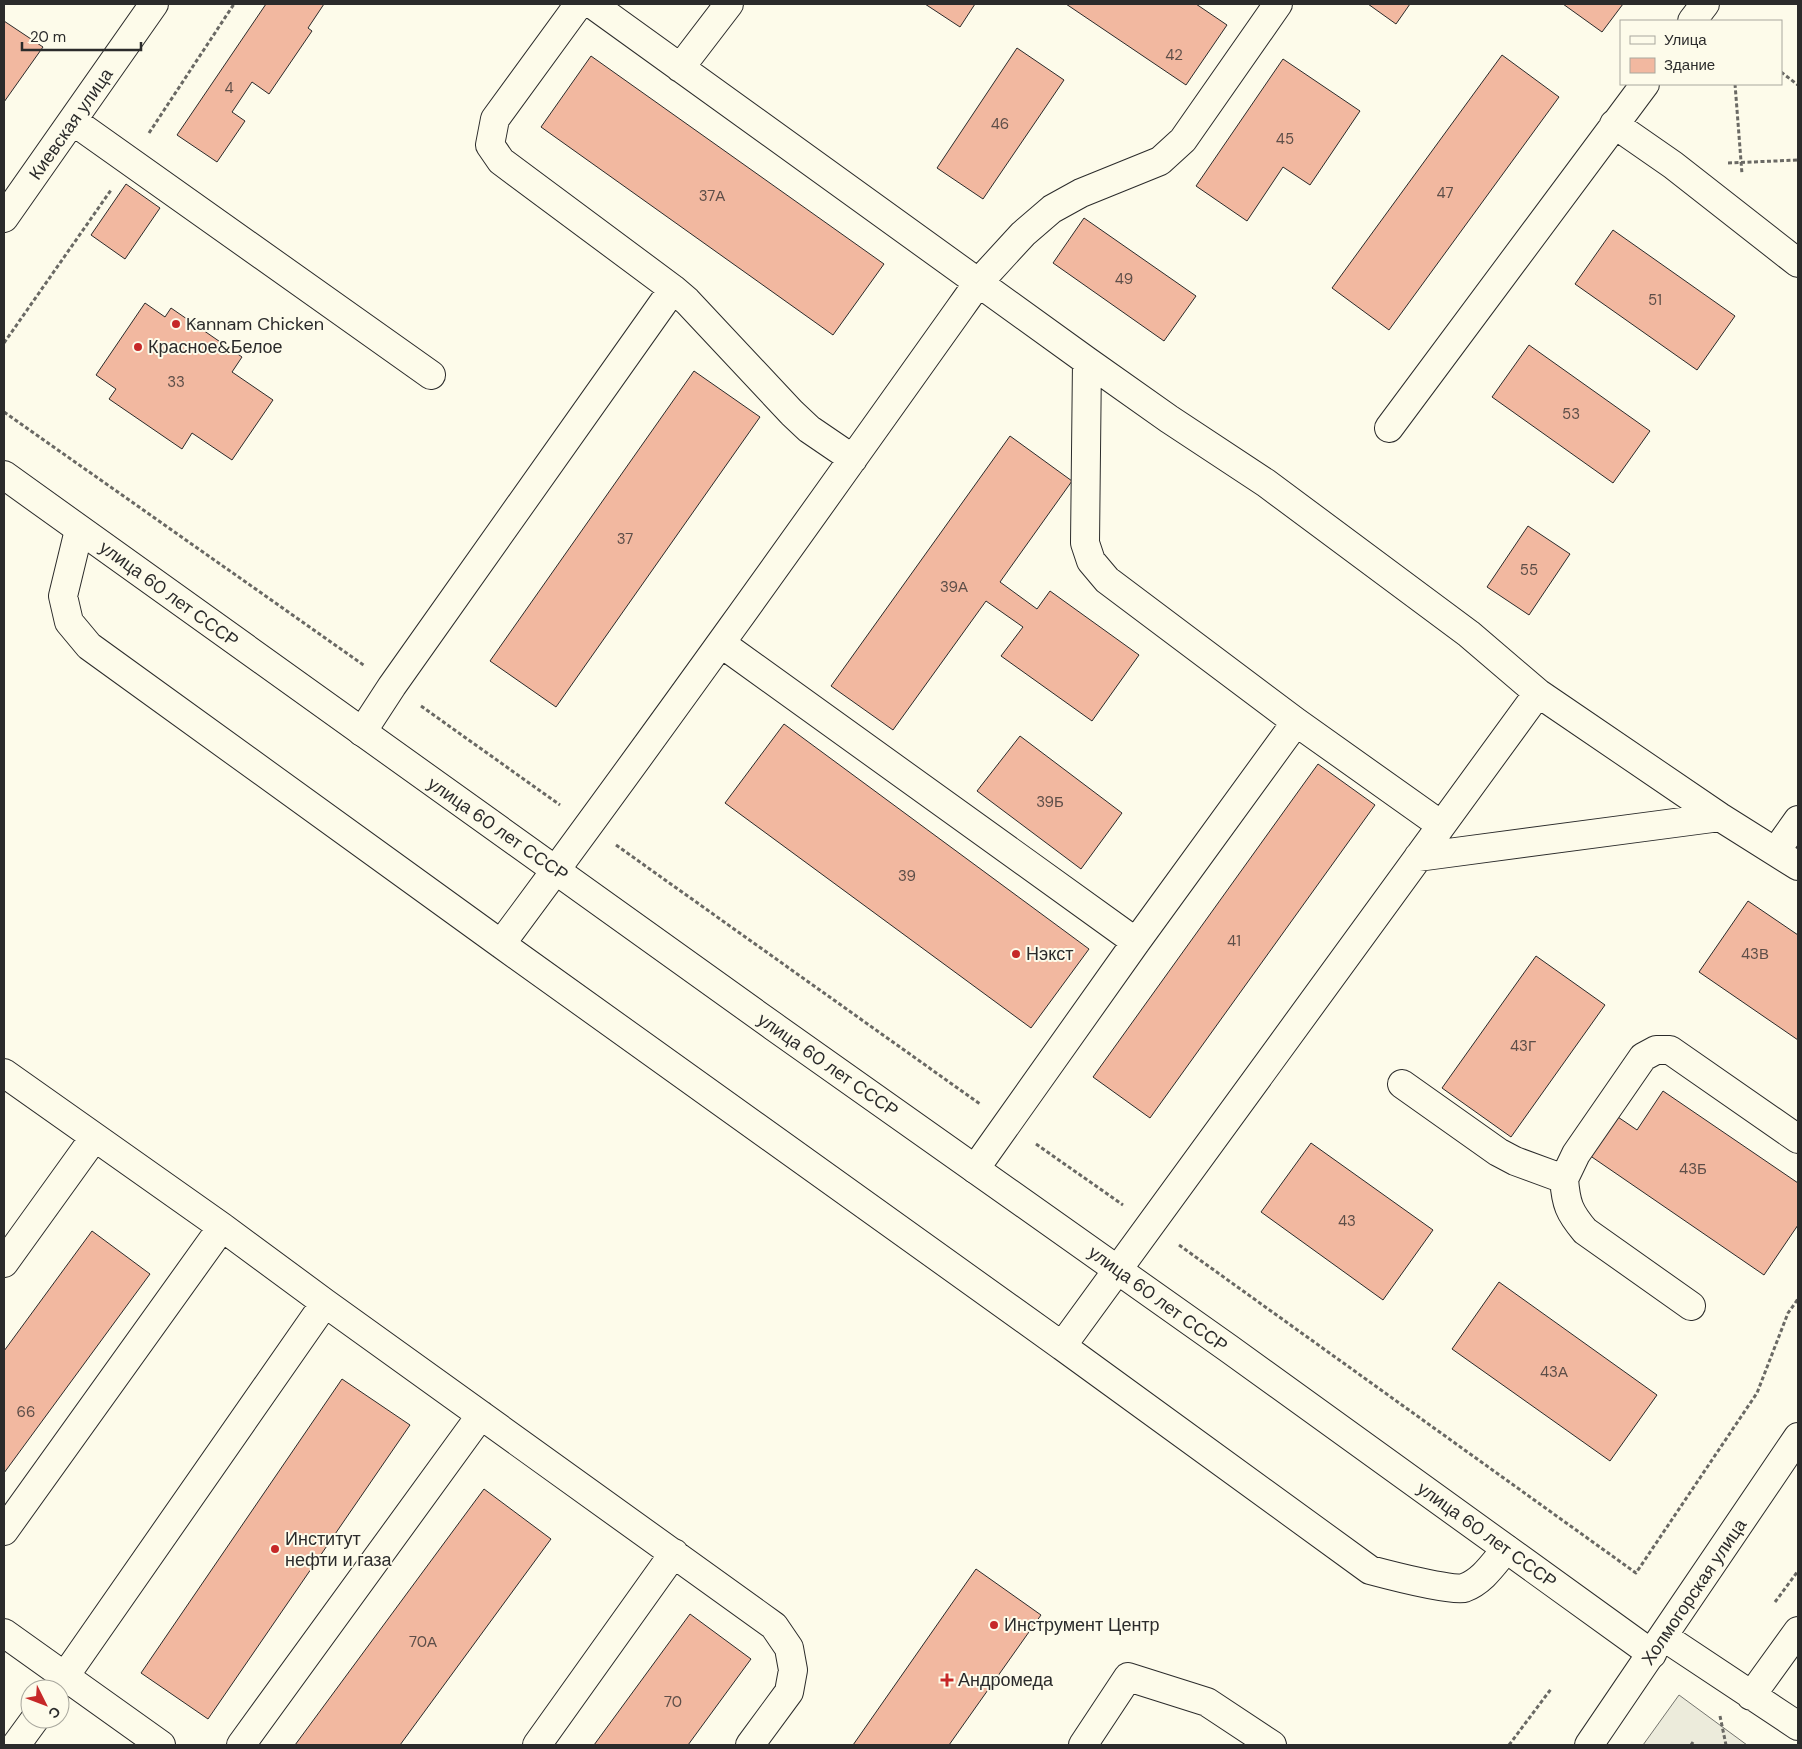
<svg xmlns="http://www.w3.org/2000/svg" width="1802" height="1749" font-family="'DM Sans',sans-serif">
	<style>
		.green { fill: #ecebdb; stroke: #74746e }
		.building { fill: #f2b8a0; stroke: #2b2b2b }
		.lines { fill: none; stroke-linecap: round; stroke-linejoin: round }
		.minor-casing { stroke: #2b2b2b; stroke-width: 30 }
		.major-casing { stroke: #2b2b2b; stroke-width: 30 }
		.path { stroke: #6a6964; stroke-width: 3; stroke-dasharray: 4 2.5; stroke-linecap: butt }
		.minor { stroke: #fdfbea; stroke-width: 28 }
		.major { stroke: #fdfbea; stroke-width: 28 }
		.poi-dot { fill: #c62828; stroke: #fdfbea; stroke-width: 2 }
		.labels { text-anchor: middle; stroke-width: 4; stroke-linejoin: round; paint-order: stroke }
		.number-label { font-size: 15px; fill: #5d4e48 }
		.street-label { font-size: 18px; fill: #2b2b2b; stroke: #fdfbea }
		.poi-label { font-size: 18px; fill: #2b2b2b; stroke: #fdfbea; text-anchor: start }
	</style>
	<rect width="100%" height="100%" fill="#fdfbea"/>
	<path class="green" d="M1679,1695L1747,1745H1643Z"/>
	<path class="building" d="M266,4H324L308,28L312,31L269,94L252,82L232,112L245,121L217,162L177,135Z
		M925,4H975L960,27Z
		M1066,4H1196L1227,25L1186,85Z
		M1368,4H1410L1396,24Z
		M1563,4H1623L1602,32Z
		M4,21L43,47L4,102Z
		M1017,48L1064,80L983,199L937,168Z
		M1502,55L1559,97L1389,330L1332,288Z
		M591,56L884,264L833,335L541,127Z
		M1283,59L1360,111L1310,185L1283,167L1247,221L1196,186Z
		M126,184L160,208L125,259L91,235Z
		M1084,218L1196,296L1164,341L1053,263Z
		M1613,230L1735,316L1697,370L1575,284Z
		M145,303L165,317L171,308L242,357L232,372L273,400L232,460L192,433L182,449L109,399L116,389L96,375Z
		M1529,345L1650,431L1613,483L1492,397Z
		M694,371L760,417L556,707L490,661Z
		M1010,436L1072,481L1000,582L1037,609L1050,591L1139,655L1092,721L1001,656L1023,627L986,601L893,730L831,686Z
		M1528,526L1570,554L1529,615L1487,587Z
		M784,724L1089,949L1031,1028L725,803Z
		M1020,736L1122,813L1081,869L977,791Z
		M1318,764L1375,805L1150,1118L1093,1077Z
		M1748,901L1798,935V1040L1699,972Z
		M1536,956L1605,1005L1511,1137L1442,1088Z
		M1663,1091L1798,1183V1225L1764,1275L1589,1155L1615,1115L1637,1130Z
		M1311,1143L1433,1230L1383,1300L1261,1212Z
		M92,1231L150,1274L4,1473V1351Z
		M1499,1282L1657,1395L1610,1461L1452,1349Z
		M342,1379L410,1425L208,1719L141,1673Z
		M484,1489L551,1539L400,1745H295Z
		M976,1569L1041,1615L949,1745H853Z
		M690,1614L751,1659L688,1745H594Z"/>
	<g class="lines">
		<defs>
			<path id="minor" d="M579,4L495,119L490,145L501,161L673,289L687,301L792,413L809,429L853,459
				M592,4L1087,361L1169,419L1266,483L1469,634L1538,693L1720,817L1798,866
				M1692,21L1705,4
				M680,68L729,4
				M73,121L431,375
				M1614,124L1673,165L1798,263
				M4,218L154,4
				M1087,361L1085,543L1091,561L1107,580L1296,722
				M1389,428L1645,84
				M79,530L63,596L69,622L89,646L501,944L1062,1346
				M722,644L1136,942
				M362,732L392,686L673,289
				M1776,851L1798,820
				M1418,857L1720,817
				M501,944C663,726 820,505 978,283L1023,234L1052,209L1081,193L1160,161L1183,140L1278,4
				M4,1073L222,1227L325,1303L774,1626L789,1648L793,1670L789,1692L750,1745
				M1402,1084L1498,1152L1515,1161L1564,1179C1566,1204 1569,1212 1585,1231L1691,1306
				M975,1169L1136,942L1296,722L1441,825
				M1564,1179L1576,1154L1643,1057L1656,1050H1670L1798,1139
				M4,1263L94,1138
				M4,1531L222,1227
				M1506,1549C1494,1563 1483,1581 1464,1588C1454,1592 1385,1574 1370,1570L1062,1346L1538,693
				M4,1633L161,1745
				M1664,1637L1798,1726
				M56,1689L325,1303
				M1751,1696L1798,1631
				M16,1745L35,1719
				M241,1745L481,1415
				M537,1745L674,1553
				M1083,1745L1128,1677L1207,1702L1272,1745
				M1589,1745L1798,1437"/>
			<path id="major" d="M4,475L773,1026L1228,1348L1652,1654"/>
		</defs>
		<use href="#minor" class="minor-casing"/>
		<use href="#major" class="major-casing"/>
		<path class="path" d="M1781,72L1798,85
			M1735,84L1742,174
			M149,133L234,4
			M1728,163L1798,160
			M4,343L111,190
			M4,412L365,666
			M421,706L560,805
			M616,845L980,1104
			M1036,1144L1123,1205
			M1179,1245L1636,1573L1757,1393L1788,1313L1798,1299
			M1775,1602L1798,1571
			M1720,1716L1726,1745
			M1509,1745L1551,1689
			M1691,1745L1693,1742"/>
		<use href="#minor" class="minor"/>
		<use href="#major" class="major"/>
	</g>
	<g class="poi-dot">
		<circle cx="176" cy="324" r="5"/>
		<circle cx="138" cy="347" r="5"/>
		<circle cx="1016" cy="954" r="5"/>
		<circle cx="275" cy="1549" r="5"/>
		<circle cx="994" cy="1625" r="5"/>
		<path d="M944.5 1672.5h5v5h5v5h-5v5h-5v-5h-5v-5h5z"/>
	</g>
	<g class="labels">
		<g class="number-label">
			<text x="1174" y="60">42</text>
			<text x="229" y="93">4</text>
			<text x="1000" y="129">46</text>
			<text x="1285" y="144">45</text>
			<text x="1445" y="198">47</text>
			<text x="712" y="201">37А</text>
			<text x="1124" y="284">49</text>
			<text x="1655" y="305">51</text>
			<text x="176" y="387">33</text>
			<text x="1571" y="419">53</text>
			<text x="625" y="544">37</text>
			<text x="1529" y="575">55</text>
			<text x="954" y="592">39А</text>
			<text x="1050" y="807">39Б</text>
			<text x="907" y="881">39</text>
			<text x="1234" y="946">41</text>
			<text x="1755" y="959">43В</text>
			<text x="1523" y="1051">43Г</text>
			<text x="1693" y="1174">43Б</text>
			<text x="1347" y="1226">43</text>
			<text x="1554" y="1377">43А</text>
			<text x="26" y="1417">66</text>
			<text x="423" y="1647">70А</text>
			<text x="673" y="1707">70</text>
		</g>
		<g class="street-label">
			<text transform="translate(71 124) rotate(-55)" y="6">Киевская улица</text>
			<text transform="translate(169 594) rotate(36)" y="6">улица 60 лет СССР</text>
			<text transform="translate(498 829) rotate(35)" y="6">улица 60 лет СССР</text>
			<text transform="translate(828 1065) rotate(35)" y="6">улица 60 лет СССР</text>
			<text transform="translate(1158 1299) rotate(36)" y="6">улица 60 лет СССР</text>
			<text transform="translate(1487 1535) rotate(36)" y="6">улица 60 лет СССР</text>
			<text transform="translate(1694 1592) rotate(-56)" y="6">Холмогорская улица</text>
		</g>
		<g class="poi-label">
			<text x="186" y="330">Kannam Chicken</text>
			<text x="148" y="353">Красное&amp;Белое</text>
			<text x="1026" y="960">Нэкст</text>
			<text x="285" y="1545">Институт<tspan x="285" dy="21">нефти и газа</tspan></text>
			<text x="1004" y="1631">Инструмент Центр</text>
			<text x="958" y="1686">Андромеда</text>
		</g>
	</g>
	<rect width="1802" height="1749" fill="none" stroke="#2b2b2b" stroke-width="10"/>
	<rect x="1620" y="20" width="162" height="65" fill="#fdfbea" stroke="#a9a89e"/>
	<rect x="1630" y="36" width="25" height="8" fill="#fdfbea" stroke="#a9a89e"/>
	<text x="1664" y="45" font-size="15" fill="#2b2b2b">Улица</text>
	<rect x="1630" y="58" width="25" height="15" fill="#f2b8a0" stroke="#a9a89e"/>
	<text x="1664" y="70" font-size="15" fill="#2b2b2b">Здание</text>
	<g transform="translate(45 1704) rotate(132)"><circle r="24" fill="#fdfbea" stroke="#a9a89e"/>
	<path d="M0-4L9 19L0 12L-9 19Z" fill="#c62828"/>
	<text y="-8" font-size="14" font-weight="bold" text-anchor="middle" fill="#2b2b2b">С</text>
	</g>
	<path d="M22 42v8h119v-8" fill="none" stroke="#2b2b2b" stroke-width="2.5"/>
	<text x="30" y="42" font-size="15" fill="#2b2b2b" stroke="#fdfbea" stroke-width="4" paint-order="stroke">20 m</text>
</svg>
